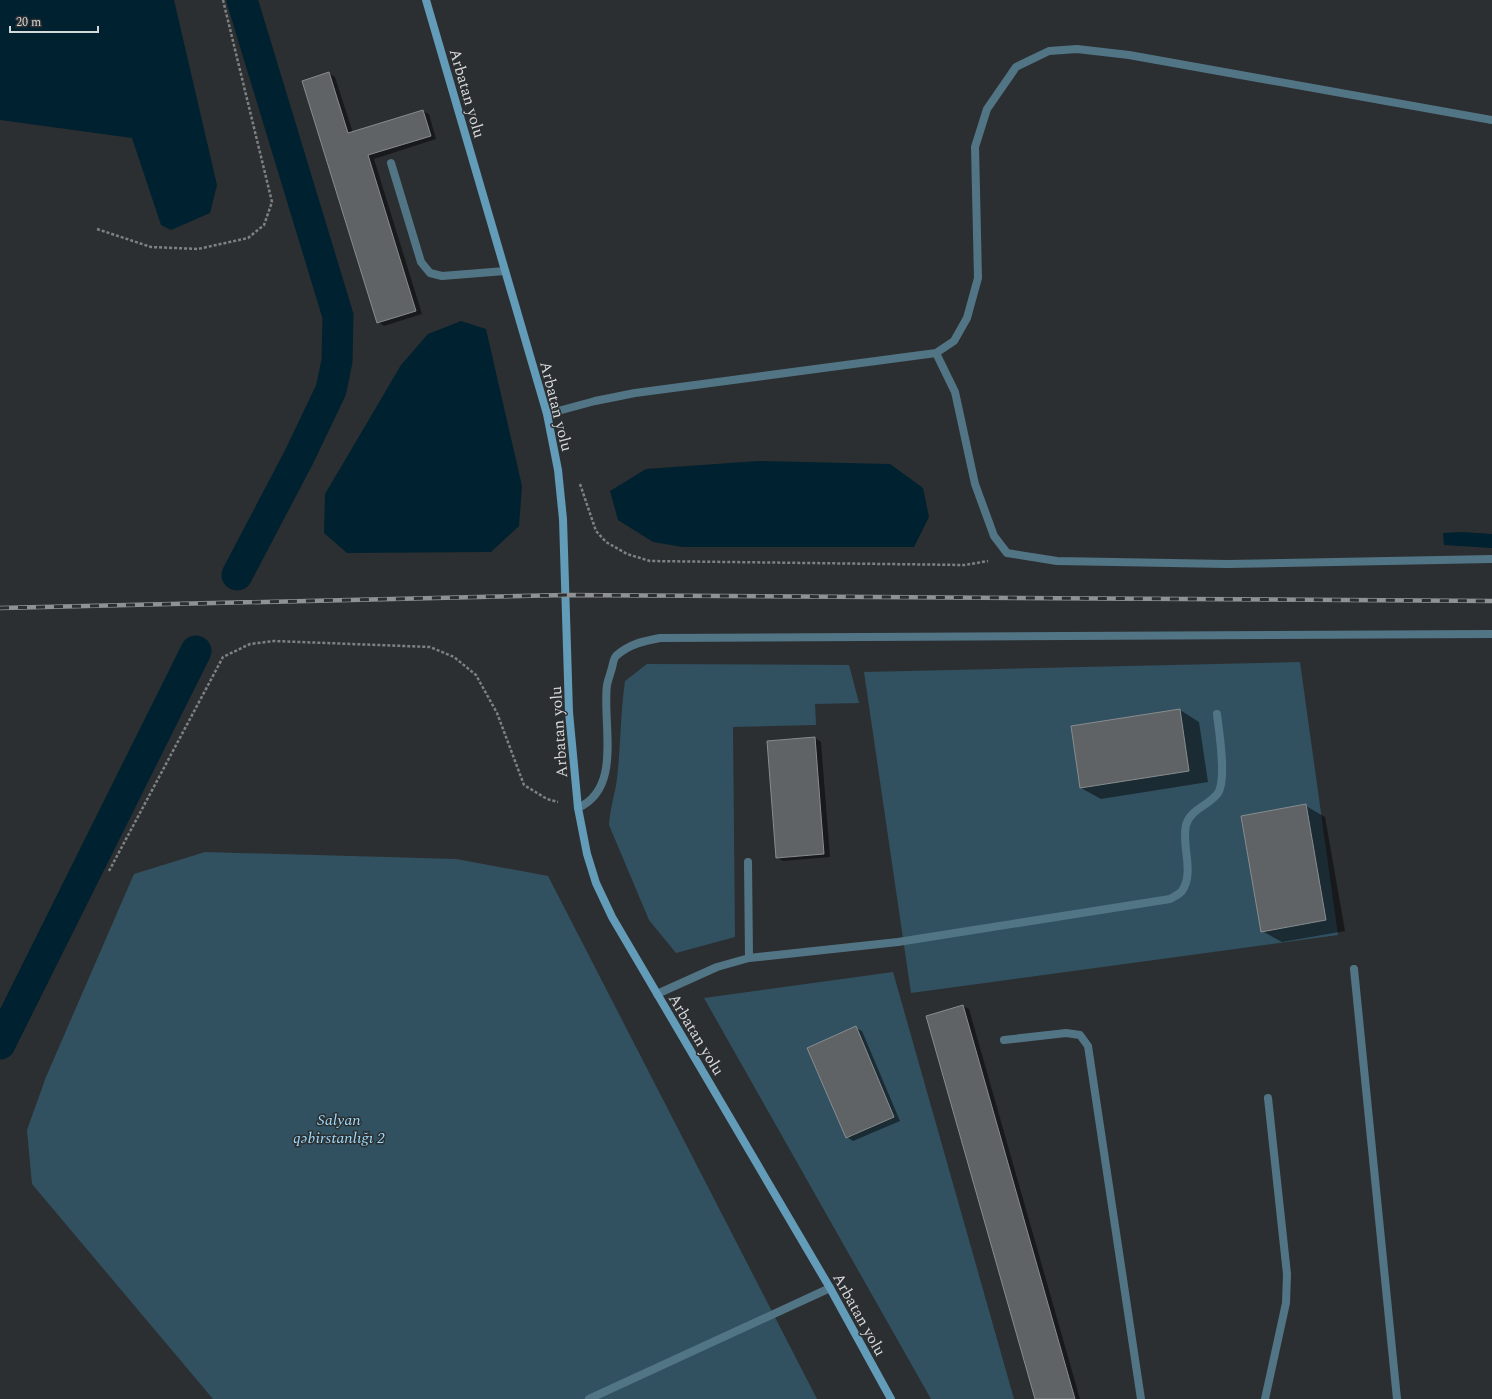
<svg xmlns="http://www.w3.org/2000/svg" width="1492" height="1399" font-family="Spectral,serif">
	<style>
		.green { fill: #315161 }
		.water { fill: #00212f }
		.shadow { fill: #0007 }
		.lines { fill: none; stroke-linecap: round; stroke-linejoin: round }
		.canal { stroke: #00212f; stroke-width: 31 }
		.building { fill: #5f6365; stroke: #888c8e }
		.path { stroke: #7e8182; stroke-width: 2.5; stroke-dasharray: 3 2; stroke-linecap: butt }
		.service { stroke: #527586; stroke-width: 8 }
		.minor { stroke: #527586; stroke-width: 8 }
		.secondary { stroke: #639cb8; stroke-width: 8 }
		.rail-casing { stroke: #8f9293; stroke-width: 4.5 }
		.rail { stroke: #2c2f31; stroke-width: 3; stroke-dasharray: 9; stroke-linecap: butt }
		.labels { text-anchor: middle; stroke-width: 3; stroke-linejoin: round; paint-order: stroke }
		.street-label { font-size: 16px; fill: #d6d8d9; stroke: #2c2f31 }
		.park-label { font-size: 16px; font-style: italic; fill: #9ddbfa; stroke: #2c2f31 }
	</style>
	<rect width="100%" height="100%" fill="#2c2f31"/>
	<path class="green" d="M1300,662L1338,935L911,993L864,672Z
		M647,664L849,665L859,703L815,704L816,725L733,727L735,937L676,953L649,920L609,825C610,811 613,800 616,786C621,751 620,716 625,681Z
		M205,852L456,859L548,876L817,1399H213L32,1184L27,1130L46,1077L134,874Z
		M893,972L1014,1399H931L704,998Z"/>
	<path class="water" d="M0,0H174L217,185L210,213L171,230L161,225L132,138L0,120Z
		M461,321L486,329L522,486L519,526L491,552L347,553L324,533L325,494L401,365L428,334Z
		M758,461L890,464L923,488L929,517L914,547H683L653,542L618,520L610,491L646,469Z
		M1462,532L1492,534V548L1444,545L1443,533Z"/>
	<path class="shadow" d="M329,73L335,77L353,133L423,111L429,114L436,139L374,159L422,314L384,326L378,322Z
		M1180,710L1199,722L1208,782L1101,799L1081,788Z
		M815,738L821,742L830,857L783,861L777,857Z
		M1306,806L1325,817L1345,931L1282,942L1262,931Z
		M963,1006L969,1009L1080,1399H1036Z
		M856,1028L862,1031L900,1121L853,1141L847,1137Z"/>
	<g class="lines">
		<path class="canal" d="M237,575L299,457L331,390L337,361L338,316L242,0
			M0,1044L196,651"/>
	</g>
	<path class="building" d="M329,72L348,133L423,110L431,136L368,155L416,311L377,323L302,81Z
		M1180,709L1189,771L1080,788L1071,726Z
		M815,737L824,854L776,858L767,741Z
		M1306,804L1326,920L1261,932L1241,816Z
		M963,1005L1075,1399H1035L926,1016Z
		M856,1026L894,1117L846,1138L807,1048Z"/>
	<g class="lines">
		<path class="path" d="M97,229L151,247L198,249L248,238L264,225L272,202L223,0
			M580,484L596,531L606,542L627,554L650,561L965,565L988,561
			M109,871L223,657L250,644L274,641L430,647L454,657L476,675L497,713L524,785L547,799L558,802"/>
		<path class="service" d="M391,163L421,262L430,273L442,276L505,271
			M748,862L749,958
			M657,994L717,967L749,958L898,942L1170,899C1173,897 1180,894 1182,891C1195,872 1181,846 1186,825C1190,809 1210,805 1218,793C1227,780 1219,731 1217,714
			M1004,1040L1066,1033L1080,1035L1088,1046L1141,1399
			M589,1399L830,1288
			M1265,1399L1286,1303L1287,1274L1268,1098"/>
		<path class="minor" d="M936,353L955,392L975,484L994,536L1007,553L1057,561L1227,564L1492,559
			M547,414L595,401L635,393L936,353L954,341L967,318L978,278L975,147L987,109L1016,67L1049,51L1077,49L1129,55L1492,120
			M578,808C623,788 602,724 607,685C608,680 610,675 611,671C613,666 613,659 616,656C629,644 644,641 660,638L1492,634
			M1354,969L1397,1399"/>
		<path class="secondary" d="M426,0L547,414L558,470L563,519L569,712L578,808L587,854L596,883L612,917L830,1288L891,1399"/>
		<defs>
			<path id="rail" d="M0,608L566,595L1492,601"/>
		</defs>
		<use href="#rail" class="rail-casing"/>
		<use href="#rail" class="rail"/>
	</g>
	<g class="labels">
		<g class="street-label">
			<text transform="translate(468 93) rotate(74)" y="6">Arbatan yolu</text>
			<text transform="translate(557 406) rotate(76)" y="6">Arbatan yolu</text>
			<text transform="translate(558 732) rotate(-94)" y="6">Arbatan yolu</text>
			<text transform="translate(697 1034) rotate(59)" y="6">Arbatan yolu</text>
			<text transform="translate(860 1314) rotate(61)" y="6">Arbatan yolu</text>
		</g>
		<g class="park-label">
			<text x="339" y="1125">Salyan<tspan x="339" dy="18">qəbirstanlığı 2</tspan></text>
		</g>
	</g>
	<path d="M10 26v6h88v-6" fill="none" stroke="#d6d8d9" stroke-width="2"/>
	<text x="16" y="26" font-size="12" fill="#d6d8d9" stroke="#2c2f31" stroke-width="3" paint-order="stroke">20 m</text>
</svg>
